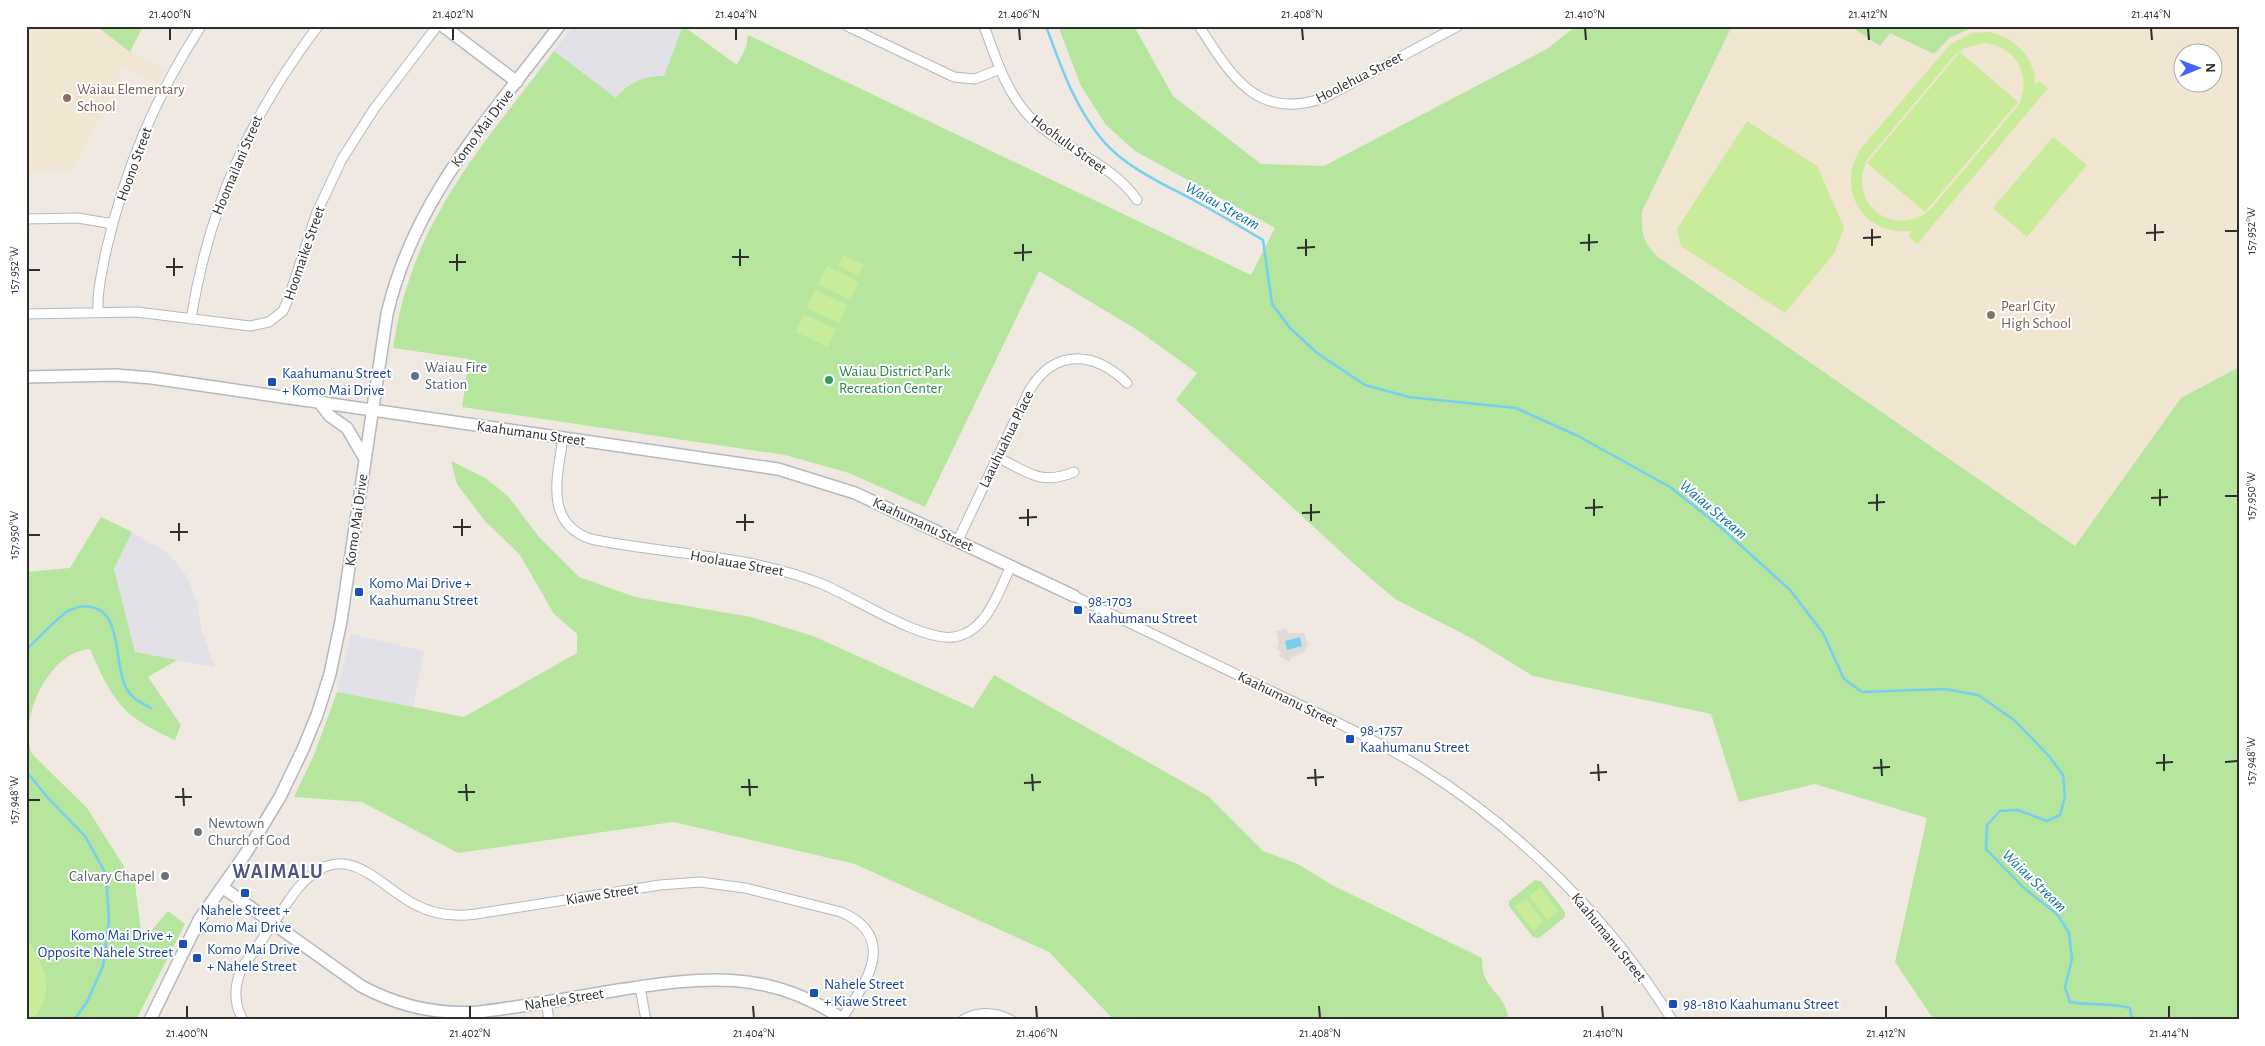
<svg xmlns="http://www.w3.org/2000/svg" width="2265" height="1046" font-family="'Alegreya Sans',sans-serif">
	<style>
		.industrial { fill: #e3e1e8 }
		.education { fill: #f0e6d1; fill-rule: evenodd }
		.green { fill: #b6e59e }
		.pitch { fill: #c9ec9a; fill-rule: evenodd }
		.plaza { fill: #dfdcd8 }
		.water { fill: #75cff0 }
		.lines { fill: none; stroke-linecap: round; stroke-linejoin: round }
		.stream { stroke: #75cff0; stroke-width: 2.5 }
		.minor-casing { stroke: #b4b7c1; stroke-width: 11 }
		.tertiary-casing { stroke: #b4b7c1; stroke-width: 14 }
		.minor { stroke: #fff; stroke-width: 9 }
		.tertiary { stroke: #fff; stroke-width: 11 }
		.ticks { fill: none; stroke: #2e2e2e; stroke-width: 2 }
		.education-dot { fill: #8d6e63; stroke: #fff; stroke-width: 2 }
		.service-dot { fill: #5c6f8a; stroke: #fff; stroke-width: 2 }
		.leisure-dot { fill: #2e9e5b; stroke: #fff; stroke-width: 2 }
		.transit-dot { fill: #1a4fb4; stroke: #fff; stroke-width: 2 }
		.worship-dot { fill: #6b7280; stroke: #fff; stroke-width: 2 }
		.labels { text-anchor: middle; stroke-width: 4; stroke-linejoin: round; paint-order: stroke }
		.street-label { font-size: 15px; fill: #2e2e2e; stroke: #fff }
		.education-label { font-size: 15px; fill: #785e54; stroke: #fff; text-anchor: start }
		.service-label { font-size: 15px; fill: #4e5e75; stroke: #fff; text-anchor: start }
		.leisure-label { font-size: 15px; fill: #27864d; stroke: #fff; text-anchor: start }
		.transit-label { font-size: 15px; fill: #164399; stroke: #fff; text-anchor: start }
		.worship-label { font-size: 15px; fill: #5b616d; stroke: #fff; text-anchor: start }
		.water-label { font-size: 16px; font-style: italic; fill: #0d6fa3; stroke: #fff }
		.district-label { font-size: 20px; font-weight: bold; letter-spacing: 1px; fill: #4d5680; stroke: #fff }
		.neatline { fill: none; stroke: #2e2e2e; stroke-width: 2 }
		.ticks-label { font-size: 12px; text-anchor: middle; fill: #2e2e2e }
	</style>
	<rect width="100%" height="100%" fill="#efe9e1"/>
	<path class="industrial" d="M573,26H683L664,76L633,83L623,89L616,98L554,51Z
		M132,532L168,553L186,575L197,601L202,632L215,667L135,653L114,569Z
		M351,634L424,651L413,708L337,692Z"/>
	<path class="education" d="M26,26H96L130,52L165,70L157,84L123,67L92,135L72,170L26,171Z
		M1732,26H2239V367L2181,398L2076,546L1658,257L1648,247L1641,231L1642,211ZM2182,52H2212V82H2182Z"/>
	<path class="green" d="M96,26H143L130,52Z
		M683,26L737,65L746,47L748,35L1251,275L1275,228L1135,151L1106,125L1081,86L1058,26H1134L1173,96L1261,164L1324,166L1547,49L1576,26H1732L1642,211C1641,233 1642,241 1658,257L2075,546L2181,398L2239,367V1020H1932V1017L1895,962L1927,818L1815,784L1739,802L1711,714L1533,676L1473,639L1395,599L1353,563L1176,400L1197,373L1139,331L1039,271L925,507L849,473L785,455L462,407L469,359L393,348C411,222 481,148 554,51L616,98C628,82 645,76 664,76Z
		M1850,26H1976L1949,38L1934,54L1890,33L1880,46Z
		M451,461L485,478L508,496L539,537L579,577L635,597L751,617L813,636L973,708L994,675L1208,796L1263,851L1298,864L1332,885L1482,958C1481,992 1504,989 1509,1020H1114L1049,952L855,864L673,822L458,853L362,802L294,797L314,755L337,692L464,717L577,653V634L554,614L520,555L485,521L457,484Z
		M101,517L132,532L114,569L135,652L177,660L148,677L181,725L175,740C122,716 113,702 90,649C49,651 18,719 32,754L87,808L135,884L141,932L145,938L168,911L185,924L136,1020H31C58,991 43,966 26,938V572L70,568Z
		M1535,880L1541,881L1565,912V917L1539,938L1533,937L1509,906V901Z"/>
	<path class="pitch" d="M1988,32C2015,37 2035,57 2035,85L2039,81L2048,88L1917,244L1908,236L1912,231C1862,237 1834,187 1862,147L1951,44L1972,33ZM1985,43C2017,47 2033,77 2018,106L1929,211C1891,239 1847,202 1867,160L1953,57L1964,48Z
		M1960,52L2018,102L1925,212L1867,163Z
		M1747,121L1817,166L1844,227L1835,252L1785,313L1681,246L1677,229Z
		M2053,137L2087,165L2027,237L1993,208Z
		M843,255L864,265L859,276L838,266Z
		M827,266L859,282L850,300L818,284Z
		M815,290L847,305L839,323L807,308Z
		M804,314L836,329L828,347L796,332Z
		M1540,887L1559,911L1548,920L1529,896Z
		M1526,899L1544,922L1533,931L1515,907Z
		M26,938C43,967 59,991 31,1020H26Z"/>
	<path class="plaza" d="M1285,629L1289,633H1304L1308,644L1303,653L1291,658L1289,662L1279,656L1281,653L1276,649L1279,644L1276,631Z"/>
	<path class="water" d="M1300,637L1302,646L1287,650L1285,641Z"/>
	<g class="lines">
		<path class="stream" d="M1046,26C1061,67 1075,108 1104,142C1128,169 1166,185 1197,202C1219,214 1241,227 1263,240L1272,304L1290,328L1317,353L1365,385L1409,397L1516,408L1578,436L1670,487L1717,524L1790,590L1823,633L1844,679L1862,692L1945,689L1978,695L2014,720L2049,756L2063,775L2065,797L2060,815L2047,821L2018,810L2000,811L1987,825L1986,849L2024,888L2057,914L2069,933L2072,959L2065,987L2070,1002C2091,1006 2110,1002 2130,1008L2132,1020
			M26,650C39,638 51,624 65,613C72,608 83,605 91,607C121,611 115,662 124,683C129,697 139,702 151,708
			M26,771L48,798L85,836L106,874L109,921L103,966L87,1002L74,1020"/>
		<defs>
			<path id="minor" d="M847,26L954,77L975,79L1000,69
				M984,26C996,58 1006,93 1031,118C1063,149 1112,163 1137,200
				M1199,26C1231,75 1257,123 1326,97L1458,26
				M26,219L78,218L113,224
				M98,312C97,292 102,271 106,251C124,172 156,95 201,26
				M26,314L137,312L250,326L269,322L283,311L289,297L317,212L342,159L374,109L437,26
				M191,319C209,207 249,117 318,26
				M563,437C558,475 543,523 591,539C668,555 748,554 822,584C854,597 922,642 954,637C987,632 998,592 1011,566
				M997,457C1028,472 1040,486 1074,472
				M958,540L1029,391C1054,348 1094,351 1127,383
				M1074,596C1142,629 1211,662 1279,695C1327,718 1375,739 1420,767C1521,831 1609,918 1672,1020
				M640,987L646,1020
				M546,1002L549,1020
				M243,1020C233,1003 234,983 243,966C255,950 267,933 278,916C288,903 296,887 309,877C350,841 381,888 416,905C435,915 455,917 476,914L660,885L700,882L745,888L841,912C899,937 866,984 842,1018
				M963,1020C978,1011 995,1012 1011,1020"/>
			<path id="tertiary" d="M443,26L517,82
				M26,377L115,375L152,378L778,469L855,493L1074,596
				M319,402L330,416L347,428L365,459
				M222,887L361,986C398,1006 436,1015 479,1012C526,1006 572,998 618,990C703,977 768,968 844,1020
				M150,1020L199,920L246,853L280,797L303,749L317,715L330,674L341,621L387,314C414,198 489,119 559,26"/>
		</defs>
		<use href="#minor" class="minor-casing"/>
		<use href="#tertiary" class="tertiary-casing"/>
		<use href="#minor" class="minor"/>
		<use href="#tertiary" class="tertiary"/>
	</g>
	<path class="ticks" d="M170,28V40M453,28V40M736,28V40M1019,28L1020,40M1302,28L1303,40M1585,28L1586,40M1868,28L1869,40M2151,28L2152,40M2155,224V241M1872,229V246M2225,231H2238M2146,233L2164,232M1589,234V251M1863,238L1881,237M1306,239V256M1580,243L1598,242M1023,244V261M1297,248L1315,247M740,249V266M1014,253L1032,252M457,254V271M732,257H749M174,258V276M449,262H466M166,267H183M28,270H40M2160,489V506M1877,494V511M2225,496H2238M2151,498L2168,497M1594,499V516M1868,503L1885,502M1311,504V521M1585,508L1603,507M1028,509V526M1302,513L1320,512M745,514V531M1019,518L1037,517M462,519V536M736,522H754M179,523V541M453,527H471M170,532H188M28,535H40M2164,754V771M1881,759L1882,776M2225,762L2238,761M2156,763L2173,762M1598,764L1599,781M1873,768L1890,767M1315,769L1316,786M1590,773L1607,772M1032,774L1033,791M1307,778L1324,777M749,779L750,796M1024,783L1041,782M466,784L467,801M741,787H758M183,788L184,806M458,792H475M175,797H192M28,800H40M187,1006V1018M470,1006V1018M753,1006L754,1018M1036,1006L1037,1018M1319,1006L1320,1018M1602,1006L1603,1018M1886,1006V1018M2169,1006V1018"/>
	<g class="education-dot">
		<circle cx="67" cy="98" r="5"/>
		<circle cx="1991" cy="315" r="5"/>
	</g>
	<circle class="service-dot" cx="415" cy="376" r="5"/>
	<circle class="leisure-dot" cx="829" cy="380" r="5"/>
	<g class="transit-dot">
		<rect x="267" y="377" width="10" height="10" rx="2.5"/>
		<rect x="354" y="587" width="10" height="10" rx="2.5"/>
		<rect x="1073" y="605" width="10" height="10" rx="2.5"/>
		<rect x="1345" y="734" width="10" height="10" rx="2.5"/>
		<rect x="240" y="888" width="10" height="10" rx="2.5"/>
		<rect x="178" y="939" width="10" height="10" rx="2.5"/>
		<rect x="192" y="953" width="10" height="10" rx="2.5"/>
		<rect x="809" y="988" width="10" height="10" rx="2.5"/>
		<rect x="1668" y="999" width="10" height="10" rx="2.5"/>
	</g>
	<g class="worship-dot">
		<circle cx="198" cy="832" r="5"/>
		<circle cx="165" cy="876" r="5"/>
	</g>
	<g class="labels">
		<g class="street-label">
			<text transform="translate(1359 77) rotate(-27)" y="5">Hoolehua Street</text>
			<text transform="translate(482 128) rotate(-53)" y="5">Komo Mai Drive</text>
			<text transform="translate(1069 144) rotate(36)" y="5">Hoohulu Street</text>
			<text transform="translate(134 164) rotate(-70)" y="5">Hoono Street</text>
			<text transform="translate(237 165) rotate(-67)" y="5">Hoomailani Street</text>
			<text transform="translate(304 253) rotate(-71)" y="5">Hoomaike Street</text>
			<text transform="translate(531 433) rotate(8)" y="5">Kaahumanu Street</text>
			<text transform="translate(1006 439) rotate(-64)" y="5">Laauhuahua Place</text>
			<text transform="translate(356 520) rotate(-82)" y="5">Komo Mai Drive</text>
			<text transform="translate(923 524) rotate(25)" y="5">Kaahumanu Street</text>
			<text transform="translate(737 563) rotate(10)" y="5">Hoolauae Street</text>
			<text transform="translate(1288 699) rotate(26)" y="5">Kaahumanu Street</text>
			<text transform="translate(602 894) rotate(-9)" y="5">Kiawe Street</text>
			<text transform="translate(1609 937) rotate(51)" y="5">Kaahumanu Street</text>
			<text transform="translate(564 999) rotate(-9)" y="5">Nahele Street</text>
		</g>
		<g class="education-label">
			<text x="77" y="94">Waiau Elementary<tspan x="77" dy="17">School</tspan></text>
			<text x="2001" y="311">Pearl City<tspan x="2001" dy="17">High School</tspan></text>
		</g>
		<g class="service-label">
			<text x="425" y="372">Waiau Fire<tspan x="425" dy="17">Station</tspan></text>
		</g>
		<g class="leisure-label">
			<text x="839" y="376">Waiau District Park<tspan x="839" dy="17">Recreation Center</tspan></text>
		</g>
		<g class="transit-label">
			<text x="282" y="378">Kaahumanu Street<tspan x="282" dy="17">+ Komo Mai Drive</tspan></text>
			<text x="369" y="588">Komo Mai Drive +<tspan x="369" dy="17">Kaahumanu Street</tspan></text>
			<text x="1088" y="606">98-1703<tspan x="1088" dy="17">Kaahumanu Street</tspan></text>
			<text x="1360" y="735">98-1757<tspan x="1360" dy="17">Kaahumanu Street</tspan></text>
			<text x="245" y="915" text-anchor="middle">Nahele Street +<tspan x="245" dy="17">Komo Mai Drive</tspan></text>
			<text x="173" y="940" text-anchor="end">Komo Mai Drive +<tspan x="173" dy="17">Opposite Nahele Street</tspan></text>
			<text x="207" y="954">Komo Mai Drive<tspan x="207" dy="17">+ Nahele Street</tspan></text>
			<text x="824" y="989">Nahele Street<tspan x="824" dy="17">+ Kiawe Street</tspan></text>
			<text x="1683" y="1009">98-1810 Kaahumanu Street</text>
		</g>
		<g class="worship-label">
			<text x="208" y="828">Newtown<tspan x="208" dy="17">Church of God</tspan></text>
			<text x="155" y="881" text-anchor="end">Calvary Chapel</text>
		</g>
		<g class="water-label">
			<text transform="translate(1223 205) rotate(29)" y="6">Waiau Stream</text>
			<text transform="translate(1714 509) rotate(40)" y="6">Waiau Stream</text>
			<text transform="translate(2035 880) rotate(44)" y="6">Waiau Stream</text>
		</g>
		<g class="district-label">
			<text x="278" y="878">WAIMALU</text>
		</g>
	</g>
	<rect width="2265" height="1046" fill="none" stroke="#ffffff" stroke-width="55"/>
	<g transform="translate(2198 68) rotate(89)"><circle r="24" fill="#ffffff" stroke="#ababab"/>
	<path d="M0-4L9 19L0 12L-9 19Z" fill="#4264fb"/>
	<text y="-8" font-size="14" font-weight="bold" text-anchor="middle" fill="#2e2e2e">N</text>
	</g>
	<rect x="28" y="28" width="2210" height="990" class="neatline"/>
	<g class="ticks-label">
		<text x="170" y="18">21.400°N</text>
		<text x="453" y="18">21.402°N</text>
		<text x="736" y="18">21.404°N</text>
		<text x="1019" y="18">21.406°N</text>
		<text x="1302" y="18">21.408°N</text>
		<text x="1585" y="18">21.410°N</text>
		<text x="1868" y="18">21.412°N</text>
		<text x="2151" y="18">21.414°N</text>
		<text transform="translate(2251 231) rotate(-90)" y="4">157.952°W</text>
		<text transform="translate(14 270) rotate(-90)" y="4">157.952°W</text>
		<text transform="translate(2251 496) rotate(-90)" y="4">157.950°W</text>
		<text transform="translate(14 535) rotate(-90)" y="4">157.950°W</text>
		<text transform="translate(2251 761) rotate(-90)" y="4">157.948°W</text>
		<text transform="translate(14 800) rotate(-90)" y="4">157.948°W</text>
		<text x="187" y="1037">21.400°N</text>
		<text x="470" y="1037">21.402°N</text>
		<text x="754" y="1037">21.404°N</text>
		<text x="1037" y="1037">21.406°N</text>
		<text x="1320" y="1037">21.408°N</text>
		<text x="1603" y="1037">21.410°N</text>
		<text x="1886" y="1037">21.412°N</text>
		<text x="2169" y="1037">21.414°N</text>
	</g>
</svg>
